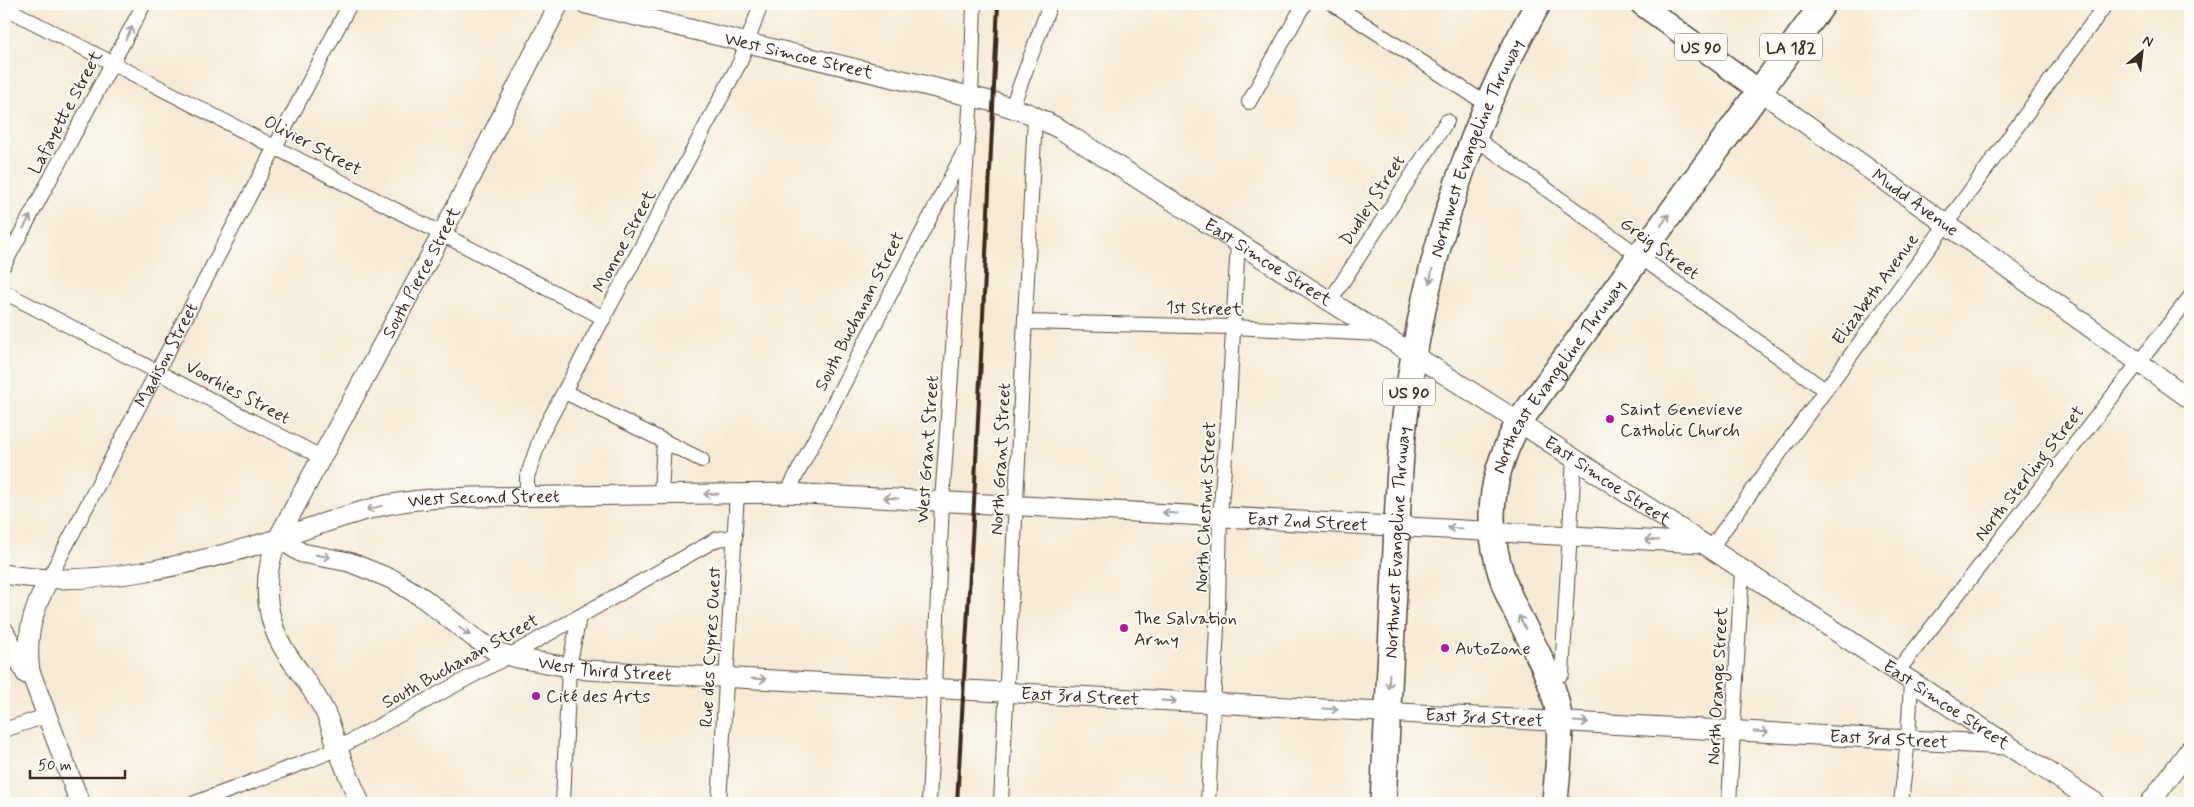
<svg xmlns="http://www.w3.org/2000/svg" width="2194" height="807" font-family="Mynerve,sans-serif">
	<style>
		.lines { fill: none; stroke-linecap: round; stroke-linejoin: round }
		.street-casing { stroke: #574739; stroke-width: 16 }
		.secondary-casing { stroke: #574739; stroke-width: 21 }
		.primary-casing { stroke: #574739; stroke-width: 24 }
		.highway-casing { stroke: #574739; stroke-width: 28 }
		.street { stroke: #fff; stroke-width: 14 }
		.secondary { stroke: #fff; stroke-width: 19 }
		.primary { stroke: #fff; stroke-width: 21 }
		.highway { stroke: #fff; stroke-width: 25 }
		.rail { stroke: #3b2a1e; stroke-width: 4 }
		.oneway { stroke: #a79f9a }
		.poi-dot { fill: #b5179e; stroke: #fdfcf7; stroke-width: 2 }
		.labels { text-anchor: middle; stroke-width: 4; stroke-linejoin: round; paint-order: stroke }
		.shield { fill: #fdfcf7; stroke: #75695f; stroke-width: 1 }
		.shield-label { font-size: 16px; font-weight: bold; fill: #3b2a1e }
		.street-label { font-size: 18px; fill: #3b2a1e; stroke: #fdfcf7 }
		.poi-label { font-size: 18px; fill: #3b2a1e; stroke: #fdfcf7; text-anchor: start }
	</style>
	<rect width="100%" height="100%" fill="#fdfcf7"/>
	<filter id="ink" filterUnits="userSpaceOnUse"><feTurbulence type="fractalNoise" baseFrequency=".02" numOctaves="2"/><feDisplacementMap in="SourceGraphic" scale="10" xChannelSelector="R" yChannelSelector="G"/><feConvolveMatrix kernelMatrix="1 2 1 2 8 2 1 2 1" color-interpolation-filters="sRGB"/></filter>
	<filter id="wash" filterUnits="userSpaceOnUse"><feTurbulence type="fractalNoise" baseFrequency=".0096" numOctaves="4" result="noise"/><feDisplacementMap in="SourceGraphic" scale="20" xChannelSelector="R" yChannelSelector="G"/><feGaussianBlur stdDeviation="1.12" result="paint"/><feColorMatrix in="noise" values="0 0 0 0 0 0 0 0 0 0 0 0 0 0 0 0 0 1.4 0 .05"/><feComposite in="paint" operator="in"/></filter>
	<g filter="url(#wash)">
		<rect width="100%" height="100%" fill="#f5ead5"/>
	</g>
	<g filter="url(#ink)">
		<g class="lines">
			<defs>
				<g id="street">
					<path d="M1333,4L1488,105"/>
					<path d="M4,7L604,318"/>
					<path d="M1249,102L1304,4"/>
					<path d="M1012,107L1050,4"/>
					<path d="M1474,137L1825,390"/>
					<path d="M4,265L144,4"/>
					<path d="M4,292L321,457"/>
					<path d="M1330,301L1447,121"/>
					<path d="M1026,322L1233,327L1380,334"/>
					<path d="M565,392L702,460"/>
					<path d="M787,493L964,152"/>
					<path d="M661,494L664,441"/>
					<path d="M527,496V477L542,433L740,62L761,4"/>
					<path d="M1710,549L2106,4"/>
					<path id="s1" d="M49,578L350,4"/>
					<path d="M1897,672L2190,297"/>
					<path d="M1562,674L1574,459"/>
					<path d="M4,730L46,716"/>
					<path d="M195,803L308,761L338,748L509,656L717,539L735,537"/>
					<path d="M563,803L569,667L579,617"/>
					<path d="M719,803L737,493"/>
					<path d="M929,803L942,501L971,97L974,4"/>
					<path d="M1001,803L1035,117"/>
					<path d="M1208,803L1218,607L1220,516L1228,421L1238,242"/>
					<path d="M1729,803L1742,570"/>
					<path d="M1901,803L1908,739L1911,682"/>
				</g>
				<g id="secondary">
					<path id="s2" d="M586,4L994,102L1030,114L1060,129L1519,422L2096,803"/>
					<path id="s3" d="M1760,91L2190,399"/>
					<path id="s4" d="M278,538L302,553L349,562L394,580L423,598L473,637L497,652L517,658L586,670L2006,745"/>
					<path id="s5" d="M4,574C91,590 196,564 280,538C315,526 350,513 386,505C415,499 444,498 473,497L787,493L1700,543"/>
					<path d="M49,578C33,611 25,634 30,671L80,803"/>
					<path d="M4,631L26,674"/>
					<path id="s6" d="M360,803C352,784 344,766 337,747C334,736 331,725 326,714C316,693 302,676 289,657C264,621 261,578 278,538L442,234L559,4"/>
					<path d="M2150,803L2190,749"/>
				</g>
				<path id="primary" d="M1641,4L1760,91"/>
				<g id="highway">
					<path id="s7" d="M1383,803C1387,726 1391,649 1395,572C1397,529 1398,486 1402,444C1417,291 1461,137 1538,4"/>
					<path id="s8" d="M1555,803C1557,773 1563,734 1557,705C1549,670 1531,642 1516,611C1484,545 1483,487 1519,422L1823,4"/>
				</g>
			</defs>
			<use href="#street" class="street-casing"/>
			<use href="#secondary" class="secondary-casing"/>
			<use href="#primary" class="primary-casing"/>
			<use href="#highway" class="highway-casing"/>
			<use href="#street" class="street"/>
			<use href="#secondary" class="secondary"/>
			<use href="#primary" class="primary"/>
			<use href="#highway" class="highway"/>
			<path class="rail" d="M957,803L974,503L998,4"/>
		</g>
		<defs><path id="oneway-shaft" d="M-6 0H5M1.5-3L5.5 0L1.5 3" fill="none" stroke-width="1.6" stroke-linecap="round" stroke-linejoin="round" transform="scale(1.25)"/></defs>
		<g class="oneway">
			<use href="#oneway-shaft" transform="translate(129 33) rotate(-62)"/>
			<use href="#oneway-shaft" transform="translate(1665 220) rotate(-54)"/>
			<use href="#oneway-shaft" transform="translate(27 222) rotate(-62)"/>
			<use href="#oneway-shaft" transform="translate(1431 276) rotate(102)"/>
			<use href="#oneway-shaft" transform="translate(711 494) rotate(179)"/>
			<use href="#oneway-shaft" transform="translate(891 498) rotate(-177)"/>
			<use href="#oneway-shaft" transform="translate(374 508) rotate(165)"/>
			<use href="#oneway-shaft" transform="translate(1170 513) rotate(-177)"/>
			<use href="#oneway-shaft" transform="translate(1455 528) rotate(-177)"/>
			<use href="#oneway-shaft" transform="translate(1652 540) rotate(-177)"/>
			<use href="#oneway-shaft" transform="translate(323 556) rotate(10)"/>
			<use href="#oneway-shaft" transform="translate(1522 622) rotate(-118)"/>
			<use href="#oneway-shaft" transform="translate(464 631) rotate(37)"/>
			<use href="#oneway-shaft" transform="translate(759 679) rotate(3)"/>
			<use href="#oneway-shaft" transform="translate(1389 681) rotate(93)"/>
			<use href="#oneway-shaft" transform="translate(1169 701) rotate(3)"/>
			<use href="#oneway-shaft" transform="translate(1331 709) rotate(3)"/>
			<use href="#oneway-shaft" transform="translate(1581 722) rotate(3)"/>
			<use href="#oneway-shaft" transform="translate(1761 732) rotate(3)"/>
		</g>
	</g>
	<g class="poi-dot">
		<circle cx="1610" cy="419" r="5"/>
		<circle cx="1124" cy="628" r="5"/>
		<circle cx="1445" cy="648" r="5"/>
		<circle cx="536" cy="696" r="5"/>
	</g>
	<g class="labels">
		<g class="shield">
			<rect x="1675" y="33.5" width="52" height="27" rx="4"/>
			<rect x="1760" y="33.5" width="62" height="27" rx="4"/>
			<rect x="1383" y="378.5" width="52" height="27" rx="4"/>
		</g>
		<g class="shield-label">
			<text x="1701" y="53">US 90</text>
			<text x="1791" y="53">LA 182</text>
			<text x="1409" y="398">US 90</text>
		</g>
		<g class="street-label">
			<text dy="6" stroke="none"><textPath href="#s2" startOffset="219">West Simcoe Street</textPath></text>
			<text transform="translate(65 112) rotate(-62)" y="6">Lafayette Street</text>
			<text transform="translate(313 145) rotate(28)" y="6">Olivier Street</text>
			<text dy="6" stroke="none"><textPath href="#s7" startOffset="666">Northwest Evangeline Thruway</textPath></text>
			<text transform="translate(1372 200) rotate(-57)" y="6">Dudley Street</text>
			<text dy="6" stroke="none"><textPath href="#s3" startOffset="191">Mudd Avenue</textPath></text>
			<text transform="translate(624 241) rotate(-62)" y="6">Monroe Street</text>
			<text transform="translate(1660 248) rotate(36)" y="6">Greig Street</text>
			<text dy="6" stroke="none"><textPath href="#s2" startOffset="738">East Simcoe Street</textPath></text>
			<text dy="6" stroke="none"><textPath href="#s6" startOffset="590">South Pierce Street</textPath></text>
			<text transform="translate(1875 289) rotate(-54)" y="6">Elizabeth Avenue</text>
			<text transform="translate(1204 308) rotate(2)" y="6">1st Street</text>
			<text transform="translate(859 311) rotate(-63)" y="6">South Buchanan Street</text>
			<text dy="6" stroke="none"><textPath href="#s1" startOffset="252">Madison Street</textPath></text>
			<text dy="6" stroke="none"><textPath href="#s8" startOffset="458">Northeast Evangeline Thruway</textPath></text>
			<text transform="translate(238 392) rotate(28)" y="6">Voorhies Street</text>
			<text transform="translate(927 449) rotate(-86)" y="6">West Grant Street</text>
			<text transform="translate(1000 459) rotate(-87)" y="6">North Grant Street</text>
			<text transform="translate(2029 473) rotate(-52)" y="6">North Sterling Street</text>
			<text dy="6" stroke="none"><textPath href="#s2" startOffset="1142">East Simcoe Street</textPath></text>
			<text dy="6" stroke="none"><textPath href="#s5" startOffset="490">West Second Street</textPath></text>
			<text transform="translate(1205 507) rotate(-87)" y="6">North Chestnut Street</text>
			<text dy="6" stroke="none"><textPath href="#s5" startOffset="1315">East 2nd Street</textPath></text>
			<text dy="6" stroke="none"><textPath href="#s7" startOffset="261">Northwest Evangeline Thruway</textPath></text>
			<text transform="translate(710 647) rotate(-87)" y="6">Rue des Cypres Ouest</text>
			<text transform="translate(460 661) rotate(-29)" y="6">South Buchanan Street</text>
			<text dy="6" stroke="none"><textPath href="#s4" startOffset="360">West Third Street</textPath></text>
			<text transform="translate(1717 686) rotate(-87)" y="6">North Orange Street</text>
			<text dy="6" stroke="none"><textPath href="#s4" startOffset="836">East 3rd Street</textPath></text>
			<text dy="6" stroke="none"><textPath href="#s2" startOffset="1548">East Simcoe Street</textPath></text>
			<text dy="6" stroke="none"><textPath href="#s4" startOffset="1241">East 3rd Street</textPath></text>
			<text dy="6" stroke="none"><textPath href="#s4" startOffset="1646">East 3rd Street</textPath></text>
		</g>
		<g class="poi-label">
			<text x="1620" y="415">Saint Genevieve<tspan x="1620" dy="21">Catholic Church</tspan></text>
			<text x="1134" y="624">The Salvation<tspan x="1134" dy="21">Army</tspan></text>
			<text x="1455" y="654">AutoZone</text>
			<text x="546" y="702">Cité des Arts</text>
		</g>
	</g>
	<rect width="2194" height="807" fill="none" stroke="#fdfcf7" stroke-width="20"/>
	<g transform="translate(2142 52) rotate(28)" stroke="#fdfcf7" stroke-width="4" paint-order="stroke">
	<path d="M0-4L9 19L0 12L-9 19Z" fill="#3b2a1e"/>
	<text y="-8" font-size="14" font-weight="bold" text-anchor="middle" fill="#3b2a1e">N</text>
	</g>
	<path d="M30 770v8h95v-8" fill="none" stroke="#3b2a1e" stroke-width="2.5"/>
	<text x="38" y="770" font-size="15" fill="#3b2a1e" stroke="#fdfcf7" stroke-width="4" paint-order="stroke">50 m</text>
</svg>
